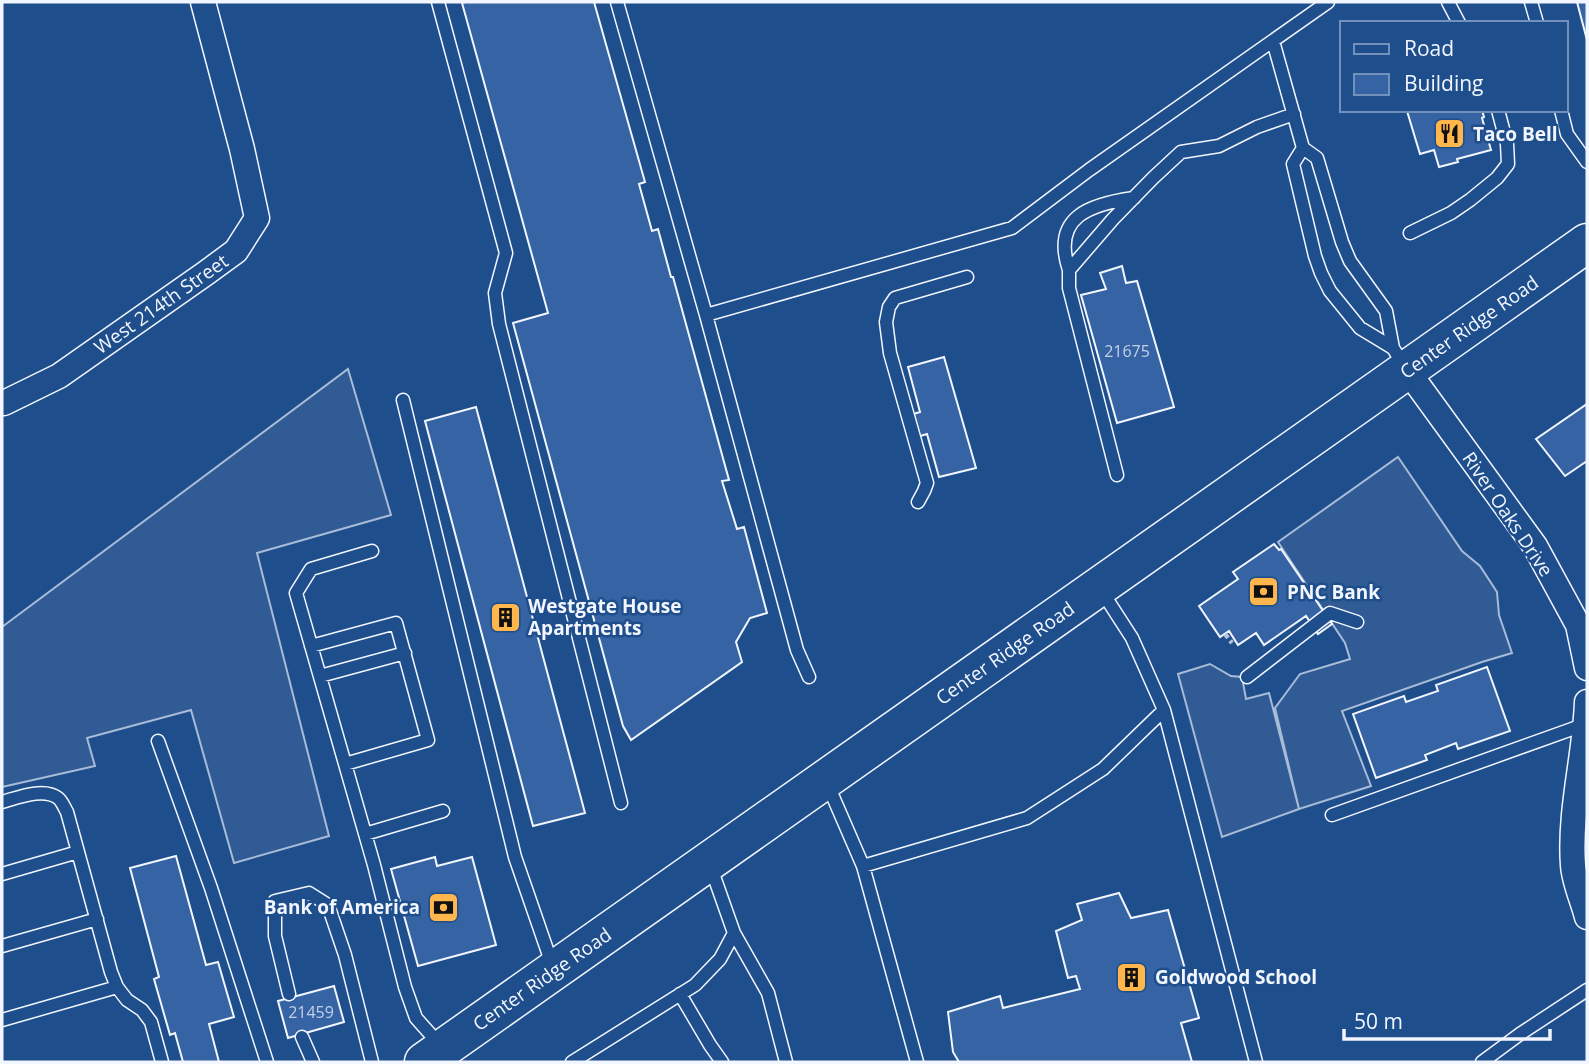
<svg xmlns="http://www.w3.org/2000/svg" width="1589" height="1064" font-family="'Open Sans',sans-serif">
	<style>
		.built { fill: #305b95; stroke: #a8bbd7; stroke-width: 2 }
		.building { fill: #3563a3; stroke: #f2f6ff; stroke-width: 2 }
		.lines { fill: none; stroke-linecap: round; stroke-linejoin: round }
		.lane-casing { stroke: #f2f6ff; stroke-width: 15 }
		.street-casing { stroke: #f2f6ff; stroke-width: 27 }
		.primary-casing { stroke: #f2f6ff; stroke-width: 41 }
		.path { stroke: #b3c4dc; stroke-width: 4.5; stroke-dasharray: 5 3.5; stroke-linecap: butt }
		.lane { stroke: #1f4e8c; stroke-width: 12 }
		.street { stroke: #1f4e8c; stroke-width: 24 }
		.primary { stroke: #1f4e8c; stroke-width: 38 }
		.labels { text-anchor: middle; stroke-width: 5; stroke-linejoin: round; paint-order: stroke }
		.number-label { font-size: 16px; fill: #c3d1e8 }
		.poi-label { font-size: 19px; font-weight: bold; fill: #f2f6ff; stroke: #1f4e8c; text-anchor: start }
		.street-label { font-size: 19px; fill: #f2f6ff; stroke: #1f4e8c }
	</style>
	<rect width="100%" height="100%" fill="#1f4e8c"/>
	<path class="built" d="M348,369L391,515L257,553L329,836L234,863L191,710L87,738L95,766L2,787V627Z
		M1398,457L1462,551L1480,566L1497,592L1499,615L1512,653L1482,662L1342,711L1371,786L1299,809L1275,708L1300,674L1350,659L1345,643L1278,542Z
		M1210,664L1231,676L1242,677L1246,699L1269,693L1299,809L1222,837L1178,674Z"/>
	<path class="building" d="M465,2H594L645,182L639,184L652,231L658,229L671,277H673L729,480L722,481L737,529L744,527L767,613L750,618L736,642L742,662L631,740L623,726L513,323L548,313L462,3Z
		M1577,2H1587V40Z
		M1482,110L1484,117L1482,118L1491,150L1457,159L1458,162L1439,167L1434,150L1420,154L1407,111Z
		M1122,266L1126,283L1137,281L1174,407L1117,423L1081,295L1106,289L1100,273Z
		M944,357L976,468L939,477L927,434L917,437L910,415L920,412L908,367Z
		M1587,404V461L1565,476L1536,439Z
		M476,407L585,813L533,826L425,421Z
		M1274,544L1279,550L1281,549L1332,624L1318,634L1306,616L1264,645L1256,633L1238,645L1229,631L1220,637L1199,606L1238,579L1233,572Z
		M1487,667L1510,731L1458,749L1456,743L1425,755L1427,760L1376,778L1353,714L1404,696L1406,702L1438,691L1436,685Z
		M176,856L206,965L218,962L234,1017L209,1024L219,1062H183L175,1033L170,1035L154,979L159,977L130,868Z
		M435,857L437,866L472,857L496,945L418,966L391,869Z
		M1119,893L1131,918L1168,910L1199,1018L1181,1023L1192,1062H959L953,1052L948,1012L1000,996L1003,1008L1080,989L1076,976L1068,978L1056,931L1082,920L1077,904Z
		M334,986L344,1022L288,1038L278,1001Z"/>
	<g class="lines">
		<defs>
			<path id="lane" d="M438,2L506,253L495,293L499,324L621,803
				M617,2L706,315
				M1448,2L1459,23
				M1531,2L1537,23
				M1273,41L1303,148
				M1561,110L1567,134L1587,162
				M1410,233L1451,213L1470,200L1497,178L1508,164L1507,144L1498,110
				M1069,270C1051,216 1091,204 1134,198
				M1393,348L1360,328L1330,291L1321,273L1315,256L1293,164L1303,148L1317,158L1342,242L1350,261L1386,311L1393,348L1405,367
				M403,400L515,857L553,967
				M1117,475L1069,288V270L1113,219L1153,178L1181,152L1219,146L1257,127L1294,114
				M918,502L924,491L927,483L890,353L886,322L889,307L895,298L967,277
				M372,551L311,569L296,593L374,865L405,987L416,1018L440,1045
				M1101,590L1132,638L1164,710L1256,1062
				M311,646L396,623L428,740L345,764
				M320,676L405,653
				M809,677L797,650L706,315L1012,228L1089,170L1328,2
				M1247,677L1330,613L1357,622
				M158,741L211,888L267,1062
				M827,783L863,866L917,1062
				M2,802C17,798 43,787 58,798C62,801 64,807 67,812L111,972L117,987L127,1000L142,1010L151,1022L162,1062
				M1332,815L1586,724
				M365,834L443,811
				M863,866L1027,818L1103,769L1164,710
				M2,874L78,852
				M734,933L768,993L786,1062
				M2,946L97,919
				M289,994L275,936V901L309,893L328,905L345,955L372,1062
				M680,994L710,1045L722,1062
				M2,1020L117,987
				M302,1037L313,1062
				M572,1062L695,985L720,959L734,933L710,865
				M1482,1062L1520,1034L1587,990"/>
			<path id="street" d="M1407,370L1535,546L1578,625L1587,668
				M2,402L4,403L59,376L206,273L236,251L257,218L242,149L203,2
				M1587,702C1585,756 1569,811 1573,865C1574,882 1583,901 1587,917"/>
			<path id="primary" d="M424,1062L1587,243"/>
		</defs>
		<use href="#lane" class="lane-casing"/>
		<use href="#street" class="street-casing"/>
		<use href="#primary" class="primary-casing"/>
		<path class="path" d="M1225,634L1232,643"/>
		<use href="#lane" class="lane"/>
		<use href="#street" class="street"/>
		<use href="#primary" class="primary"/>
	</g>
	<defs>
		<symbol id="restaurant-square" viewBox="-11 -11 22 22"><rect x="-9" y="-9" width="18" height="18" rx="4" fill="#ffb74d" stroke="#1f4e8c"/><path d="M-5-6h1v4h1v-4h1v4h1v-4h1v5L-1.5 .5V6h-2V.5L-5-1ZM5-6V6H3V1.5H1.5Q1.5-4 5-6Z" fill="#111"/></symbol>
		<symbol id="bank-square" viewBox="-11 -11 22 22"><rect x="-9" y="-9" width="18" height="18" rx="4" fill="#ffb74d" stroke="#1f4e8c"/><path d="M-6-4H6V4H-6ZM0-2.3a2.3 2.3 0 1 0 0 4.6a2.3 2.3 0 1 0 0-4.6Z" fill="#111"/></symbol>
		<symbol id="building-square" viewBox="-11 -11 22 22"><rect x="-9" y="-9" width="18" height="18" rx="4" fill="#ffb74d" stroke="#1f4e8c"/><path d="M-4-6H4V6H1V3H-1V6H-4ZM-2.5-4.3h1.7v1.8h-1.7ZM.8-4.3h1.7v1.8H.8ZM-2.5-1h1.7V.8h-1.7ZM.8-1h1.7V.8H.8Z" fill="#111"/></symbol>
	</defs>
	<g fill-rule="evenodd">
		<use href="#restaurant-square" x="1432" y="116" width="35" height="35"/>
		<use href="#bank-square" x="1246" y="574" width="35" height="35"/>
		<use href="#building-square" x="488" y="600" width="35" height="35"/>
		<use href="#bank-square" x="426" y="890" width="35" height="35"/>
		<use href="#building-square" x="1114" y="960" width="35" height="35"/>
	</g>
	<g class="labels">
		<g class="number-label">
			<text x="1127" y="357">21675</text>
			<text x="311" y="1018">21459</text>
		</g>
		<g class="poi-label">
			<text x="1473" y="141">Taco Bell</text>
			<text x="1287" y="599">PNC Bank</text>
			<text x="528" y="613">Westgate House<tspan x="528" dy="22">Apartments</tspan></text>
			<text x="420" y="914" text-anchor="end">Bank of America</text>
			<text x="1155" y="984">Goldwood School</text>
		</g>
		<g class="street-label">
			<text transform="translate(161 304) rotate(-35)" y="7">West 214th Street</text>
			<text transform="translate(1469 327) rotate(-35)" y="7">Center Ridge Road</text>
			<text transform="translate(1508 514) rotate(56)" y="7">River Oaks Drive</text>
			<text transform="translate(1005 653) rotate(-35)" y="7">Center Ridge Road</text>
			<text transform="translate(542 979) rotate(-35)" y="7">Center Ridge Road</text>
		</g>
	</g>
	<rect width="1589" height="1064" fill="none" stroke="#f2f6ff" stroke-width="7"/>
	<rect x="1340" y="21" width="228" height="91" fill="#1f4e8c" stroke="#7391ba" stroke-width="2"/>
	<rect x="1354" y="44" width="35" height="10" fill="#1f4e8c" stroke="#7391ba" stroke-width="2"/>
	<text x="1404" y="56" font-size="21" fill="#f2f6ff">Road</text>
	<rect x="1354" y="74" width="35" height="21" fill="#3563a3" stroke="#7391ba" stroke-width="2"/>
	<text x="1404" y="91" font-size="21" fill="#f2f6ff">Building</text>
	<path d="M1344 1029v10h206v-10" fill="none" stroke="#f2f6ff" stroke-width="3.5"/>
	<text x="1354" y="1029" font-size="21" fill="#f2f6ff" stroke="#1f4e8c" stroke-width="5" paint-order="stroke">50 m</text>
</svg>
